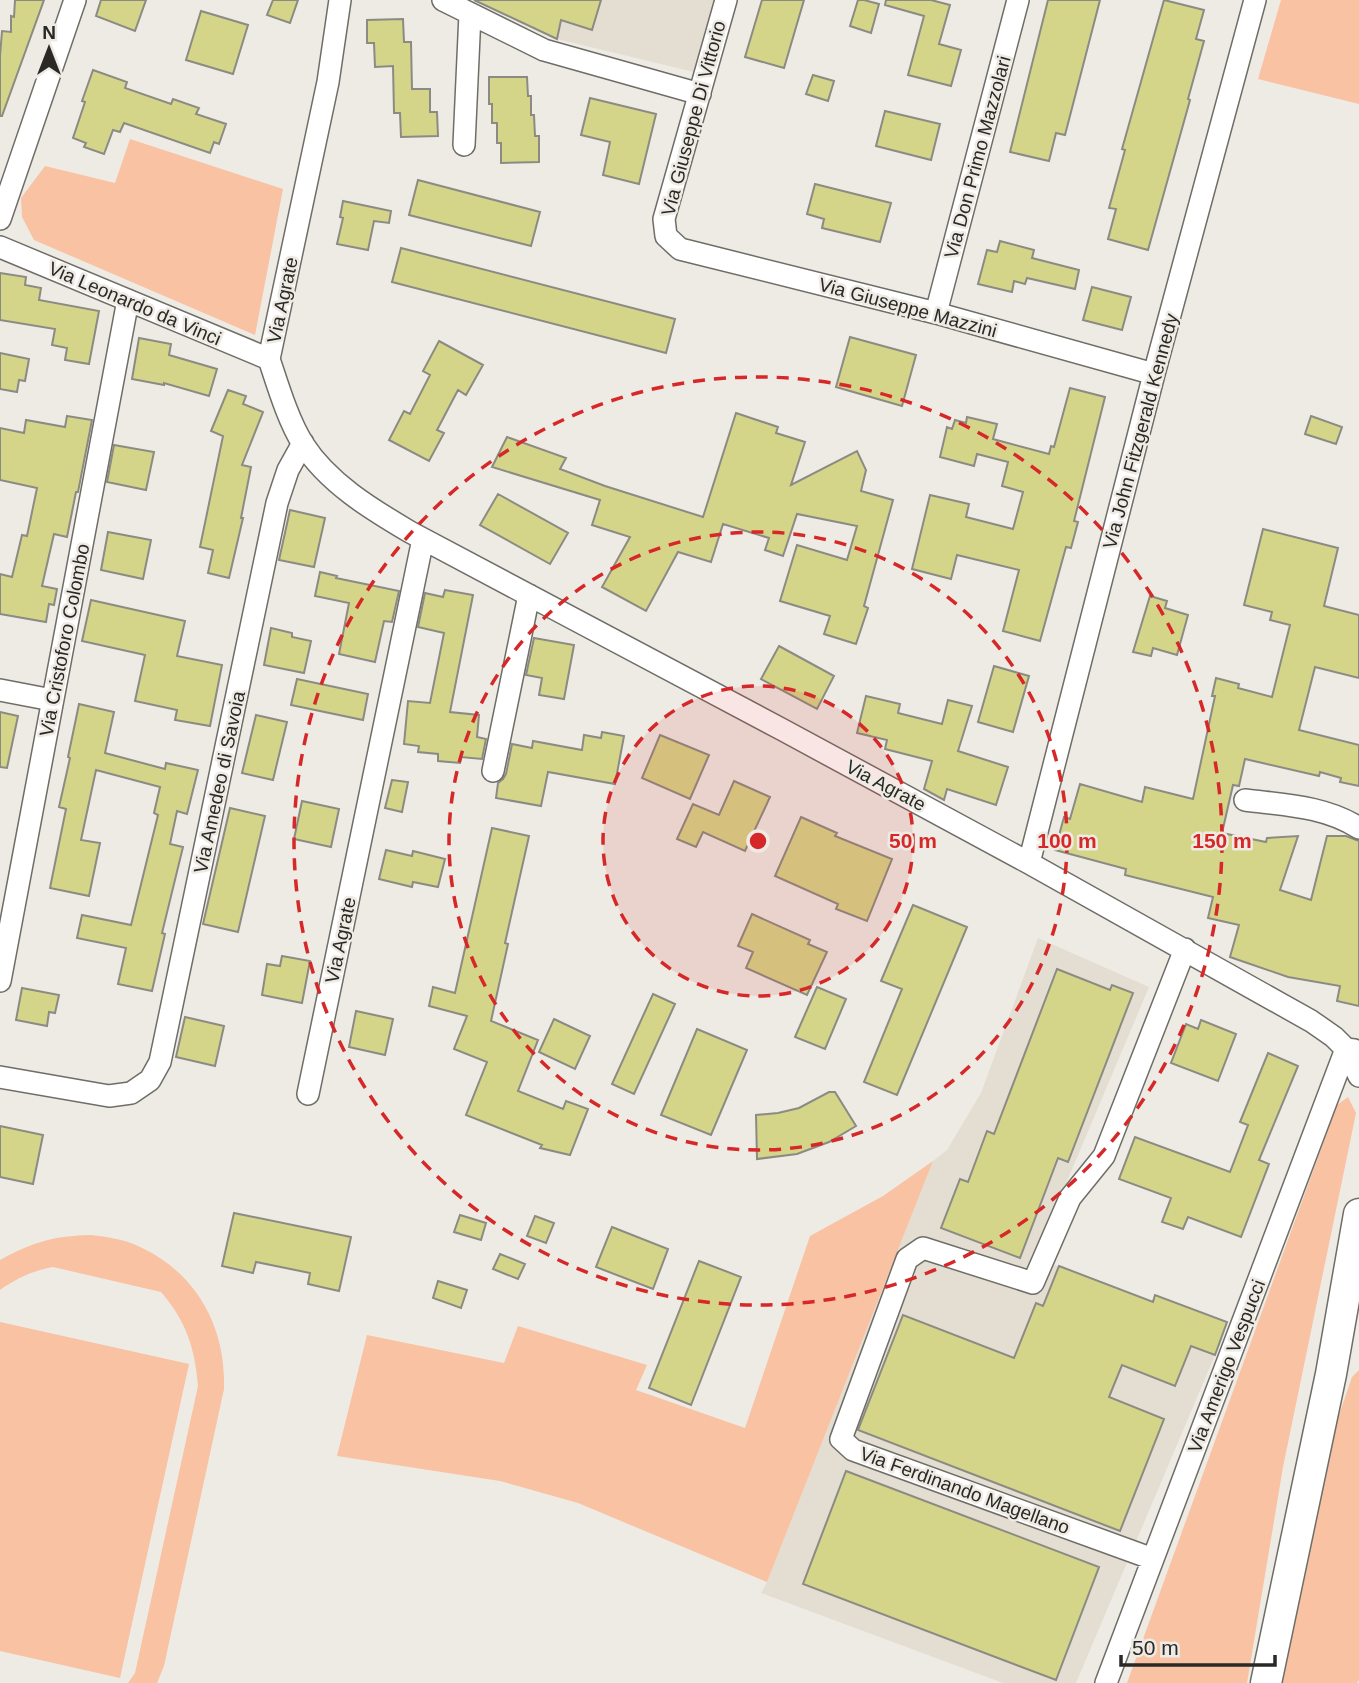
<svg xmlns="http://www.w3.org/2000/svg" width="1359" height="1683" font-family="Arial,sans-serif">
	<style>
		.built { fill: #e3ded1 }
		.green { fill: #f8c2a3 }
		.building { fill: #d5d589; stroke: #8b8b84; stroke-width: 2 }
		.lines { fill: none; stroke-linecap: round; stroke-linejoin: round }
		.minor-casing { stroke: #6f6d67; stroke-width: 24 }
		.highway-casing { stroke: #6f6d67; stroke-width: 33 }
		.minor { stroke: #fff; stroke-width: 21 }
		.highway { stroke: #fff; stroke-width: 30 }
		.ring { fill: none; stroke: #d62828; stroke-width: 3.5; stroke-dasharray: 12 9 }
		.labels { text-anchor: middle; stroke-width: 5; stroke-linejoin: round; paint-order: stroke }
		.street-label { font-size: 19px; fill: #2a2926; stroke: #eeebe4 }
		.centre { fill: #d62828; stroke: #eeebe4; stroke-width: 3.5 }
		.ring-label { font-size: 21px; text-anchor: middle; font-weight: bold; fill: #d62828; stroke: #eeebe4; stroke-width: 5; stroke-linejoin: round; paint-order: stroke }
	</style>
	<rect width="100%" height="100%" fill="#eeebe4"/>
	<path class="built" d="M474,0H715L694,72L557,39Z
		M1038,938L1149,987L1035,1257L1152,1302L1155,1295L1227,1322L1215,1355L1076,1683H1003L761,1593L767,1582L933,1161L947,1150L981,1093Z"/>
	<path class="green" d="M1281,0H1359V104L1258,79Z
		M130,139L283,189L255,335L34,240L22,217L21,198L45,166L115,183Z
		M1348,1097L1356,1113L1283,1467L1247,1683H1127L1337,1105Z
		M933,1161L767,1582L578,1503L500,1481L337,1456L367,1335L504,1363L518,1326L647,1365L636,1390L745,1428L810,1236L883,1196Z
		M91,1235C107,1237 123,1239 138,1246C196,1272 226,1326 224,1389L164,1666L157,1683H128L135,1673L198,1386C195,1348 186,1321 161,1292L53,1267C32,1271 17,1278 0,1290V1260C33,1242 53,1236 91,1235Z
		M0,1322L189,1364L120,1678L0,1651Z
		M1359,1370V1680L1357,1683H1275L1330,1441L1352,1377Z"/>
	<path class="building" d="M15,0H44L2,116H0V56L2,31L11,32V16L14,17Z
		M101,0H146L135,31L96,16Z
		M273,0H298L290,23L267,15Z
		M474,0H601L592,30L561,20L557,39Z
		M762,0H804L784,68L745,57Z
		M858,0H864L879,4L871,33L850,26Z
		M886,0H931L950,5L939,44L961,50L951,86L908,75L924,16L885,5Z
		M1048,0H1100L1065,135L1056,133L1049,161L1010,152Z
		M1164,0L1204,10L1196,39L1204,41L1188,99L1190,100L1148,250L1108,239L1116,209L1109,208L1125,150L1122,149Z
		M201,11L248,25L233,74L186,60Z
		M403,19L404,42H411L412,89H430V112H437L438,136L401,137L400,113H394L393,66L375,67L374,43H367V20Z
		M93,70L127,82L125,88L171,104L173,99L199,108L196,114L226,124L219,144L214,142L210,153L124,123L120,132L113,130L104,154L84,147L86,143L73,138L85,102L82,101Z
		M813,75L834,81L828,101L806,94Z
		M489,77H527L528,96H531V115H534L535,136H539V162L501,163V143H497V123H492V104H489Z
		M590,98L656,114L639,184L603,175L610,142L581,135Z
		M885,111L940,124L931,160L876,146Z
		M418,180L540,212L531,246L409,215Z
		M815,184L891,203L880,242L822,228L824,219L807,214Z
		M343,201L391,211L389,223L374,221L368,250L337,244L343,218L340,217Z
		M1000,241L1034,250L1032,258L1079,270L1075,289L1027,278L1025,284L1014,281L1012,292L978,284L987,250L997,252Z
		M401,248L675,319L666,353L392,282Z
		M0,273L26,277L25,285L41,288L39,300L99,311L89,364L65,360L67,348L52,345L55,329L0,320Z
		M1092,287L1131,297L1122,330L1083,320Z
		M850,337L916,355L902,406L836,387Z
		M139,338L171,344L169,355L217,369L209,396L164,383V385L132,379Z
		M439,341L483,365L466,395L458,390L437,430L444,433L429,461L389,440L404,411L410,414L430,375L423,371Z
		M0,353L29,359L25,381L19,380L17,392L0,389Z
		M1070,388L1105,397L1074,521L1078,522L1071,548L1066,547L1040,641L1003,631L1019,570L957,555L951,579L912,569L930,495L969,504L966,517L1013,529L1023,492L1002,486L1008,462L977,454L974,466L940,457L947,427L952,429L955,420L966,423L967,417L997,424L993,439L1049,454L1051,446L1054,447Z
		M228,390L246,396L243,404L263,412L242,465L251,467L241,518H243L229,578L208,573L213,550L200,547L223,436L211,431Z
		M736,413L778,427L776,433L805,442L791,485L857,451L866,470L861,491L893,500L864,606L868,608L856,644L824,634L830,616L780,601L797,545L847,560L857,526L797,514L783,556L765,550L769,538L723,524L711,562L678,552L646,611L602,587L630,537L592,525L600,500L492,467L507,437L566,458L560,469L605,486L703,517Z
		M67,416L92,420L78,492H76L67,537L54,534L42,586L57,589L54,605L49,604L46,622L0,614V574L12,577L22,535L27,536L37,488L0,480V428L24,433L26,420L65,427Z
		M1311,416L1342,427L1336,444L1305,434Z
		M114,445L154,452L146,490L107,482Z
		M498,494L568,533L550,564L480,525Z
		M290,510L325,518L314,567L279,560Z
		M1263,529L1338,548L1324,606L1359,615V678L1315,667L1299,730L1359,745V786L1340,782L1341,778L1320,772L1319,776L1245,759L1239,786L1233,785L1222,833L1266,842L1267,838L1298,836L1280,890L1311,900L1327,836H1346L1359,841V1006L1337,1001L1340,986L1288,977L1230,957L1239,925L1208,918L1213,897L1125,875L1126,869L1055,850L1064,817L1070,819L1080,784L1142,802L1145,787L1193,799L1215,696H1212L1216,678L1239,684L1238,688L1272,697L1290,625L1270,620L1272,612L1244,605Z
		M108,532L151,540L143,579L101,570Z
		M320,572L337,576L336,578L399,591L392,622L384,621L375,662L339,654L349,603L315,596Z
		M445,590L473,595L450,712L479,715L477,737L486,739L482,759L461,757L460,763L438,761V754L418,752L419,746L404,744L408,701L430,703L444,633L418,627L425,593L443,597Z
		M1150,596L1167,601L1165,608L1188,615L1177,655L1153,648L1151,656L1133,652Z
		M91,600L185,621L177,656L222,665L210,726L175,720L177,710L135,701L145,655L82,641Z
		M271,628L292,633V637L311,641L304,673L264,665Z
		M534,638L574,645L564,699L539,695L542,678L526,675Z
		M779,646L834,676L817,709L761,679Z
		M994,666L1029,676L1013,732L978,722Z
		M297,679L368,694L363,720L291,705Z
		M866,696L900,704L898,713L942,724L948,700L972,706L958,751L1008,767L996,805L947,789L944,800L924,789L932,761L885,749L887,740L857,733Z
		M79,704L114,712L105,753L165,769L166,763L198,770L187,814L177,811L170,844L183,847L162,933L165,934L152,991L118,984L126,948L77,938L82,915L131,925L158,815L154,813L160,787L96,770L81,840L100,843L89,896L50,888L66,809L59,807L70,758L68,757Z
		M0,712L18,716L7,768L0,767Z
		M256,715L287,722L273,780L242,773Z
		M602,732L624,736L615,784L548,772L541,806L496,798L498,783L503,779L506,774L512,744L532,748L533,741L582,750L584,735L601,738Z
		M660,735L709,755L690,799L642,778Z
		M392,780L408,782L402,812L385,808Z
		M734,781L770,797L745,851L703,832L696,847L677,839L693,804L719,815Z
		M302,801L339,809L331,847L294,839Z
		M230,808L265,816L238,932L203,924Z
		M801,817L837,833L835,836L892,859L867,921L836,909L838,904L775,876Z
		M492,828L529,836L505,943L508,944L491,1021L538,1040L518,1091L563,1109L566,1101L588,1109L570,1155L540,1148L542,1145L466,1115L487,1062L454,1049L467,1016L429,1006L433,987L455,993Z
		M386,850L412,856L413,851L445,859L438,887L413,882L412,887L379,879Z
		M913,905L967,927L897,1095L864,1082L902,989L881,981Z
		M752,914L810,940L808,944L827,952L807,995L746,968L753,952L738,946Z
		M282,956L310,961L302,1003L262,995L267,964L280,966Z
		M1057,969L1110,990L1112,985L1133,993L1068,1162L1058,1158L1020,1258L941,1228L960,1179L968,1182L987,1131L994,1134Z
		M817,987L846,999L825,1049L795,1037Z
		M22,988L59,995L55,1013L49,1012L47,1026L16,1020Z
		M653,994L675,1004L634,1094L612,1084Z
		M356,1011L393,1019L385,1055L349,1047Z
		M185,1017L224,1026L215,1066L176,1057Z
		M554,1019L590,1036L575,1069L539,1052Z
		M1201,1020L1236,1034L1218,1081L1171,1063L1186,1024L1198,1029Z
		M697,1029L747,1050L711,1135L661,1115Z
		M1268,1053L1298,1066L1259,1160L1269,1164L1241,1237L1188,1217L1183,1229L1162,1222L1171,1198L1119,1179L1135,1137L1230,1172L1248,1125L1240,1122Z
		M829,1092H835L856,1126L829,1142L797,1154L757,1159L756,1115L778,1113L799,1108Z
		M0,1126L43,1135L33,1184L0,1177Z
		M234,1213L351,1237L339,1291L308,1284L310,1273L256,1262L253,1273L222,1266Z
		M460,1215L486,1223L481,1240L454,1232Z
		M535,1216L554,1223L546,1243L527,1236Z
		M612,1227L668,1249L653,1289L596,1267Z
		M500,1254L525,1264L518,1279L493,1269Z
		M699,1261L741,1277L691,1405L649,1388Z
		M1059,1266L1153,1302L1155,1295L1227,1322L1215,1355L1191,1346L1175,1386L1122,1365L1109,1397L1164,1419L1120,1531L858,1430L903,1315L1014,1358L1036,1303L1043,1306Z
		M438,1281L467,1290L461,1308L433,1298Z
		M846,1471L1099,1567L1056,1680L803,1584Z"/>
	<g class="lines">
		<defs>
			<path id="minor" d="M340,0L328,82L269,359C278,386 288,420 303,444C328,483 371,509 410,532L783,730L1029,863L1311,1021L1334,1037L1346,1049L1359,1076
				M443,0L544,50L700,94
				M726,0L664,219L666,236L680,249L936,313L1154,374
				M464,145L470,14
				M0,219L75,0
				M0,247L269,359
				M936,313L1018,0
				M0,690L52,700
				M493,771L529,595
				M1245,800C1284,805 1325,806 1359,828
				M1029,863L1154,374L1255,0
				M0,981L128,300
				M0,1077L109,1096L131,1093L150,1080L160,1062L277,503L288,470L303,443
				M308,1094L423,539
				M1153,1559L853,1450L841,1439L907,1259L923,1248L1033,1283L1070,1198L1104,1156L1185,949
				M1106,1683L1346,1049L1354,1050"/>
			<path id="highway" d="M1266,1683L1331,1374L1359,1214"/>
		</defs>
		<use href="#minor" class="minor-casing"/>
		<use href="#highway" class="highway-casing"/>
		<use href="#minor" class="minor"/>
		<use href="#highway" class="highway"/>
	</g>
	<circle cx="758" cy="841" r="155" fill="#d62828" fill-opacity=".12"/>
	<g class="ring">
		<circle cx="758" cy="841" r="155"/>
		<circle cx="758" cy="841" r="309"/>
		<circle cx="758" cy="841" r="464"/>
	</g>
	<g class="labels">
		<g class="street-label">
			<text transform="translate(693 118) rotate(-75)" y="7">Via Giuseppe Di Vittorio</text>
			<text transform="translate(977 157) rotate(-75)" y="7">Via Don Primo Mazzolari</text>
			<text transform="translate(282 300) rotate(-78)" y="7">Via Agrate</text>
			<text transform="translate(135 303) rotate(23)" y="7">Via Leonardo da Vinci</text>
			<text transform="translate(908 307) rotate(15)" y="7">Via Giuseppe Mazzini</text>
			<text transform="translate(1140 431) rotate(-75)" y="7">Via John Fitzgerald Kennedy</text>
			<text transform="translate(64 640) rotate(-79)" y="7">Via Cristoforo Colombo</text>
			<text transform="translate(219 782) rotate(-78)" y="7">Via Amedeo di Savoia</text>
			<text transform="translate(886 785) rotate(28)" y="7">Via Agrate</text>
			<text transform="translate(340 940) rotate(-78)" y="7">Via Agrate</text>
			<text transform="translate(1226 1366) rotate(-69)" y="7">Via Amerigo Vespucci</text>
			<text transform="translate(965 1490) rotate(20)" y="7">Via Ferdinando Magellano</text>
		</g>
	</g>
	<circle cx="758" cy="841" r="10" class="centre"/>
	<g class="ring-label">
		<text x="913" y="848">50 m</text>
		<text x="1067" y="848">100 m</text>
		<text x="1222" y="848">150 m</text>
	</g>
	<g transform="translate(49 49)" stroke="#eeebe4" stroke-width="5" paint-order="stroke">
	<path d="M0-5L12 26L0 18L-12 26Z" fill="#2a2926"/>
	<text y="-10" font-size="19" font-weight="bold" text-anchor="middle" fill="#2a2926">N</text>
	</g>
	<path d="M1121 1655v10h154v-10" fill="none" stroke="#2a2926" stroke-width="3.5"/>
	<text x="1132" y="1655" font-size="21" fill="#2a2926" stroke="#eeebe4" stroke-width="5" paint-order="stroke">50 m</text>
</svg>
